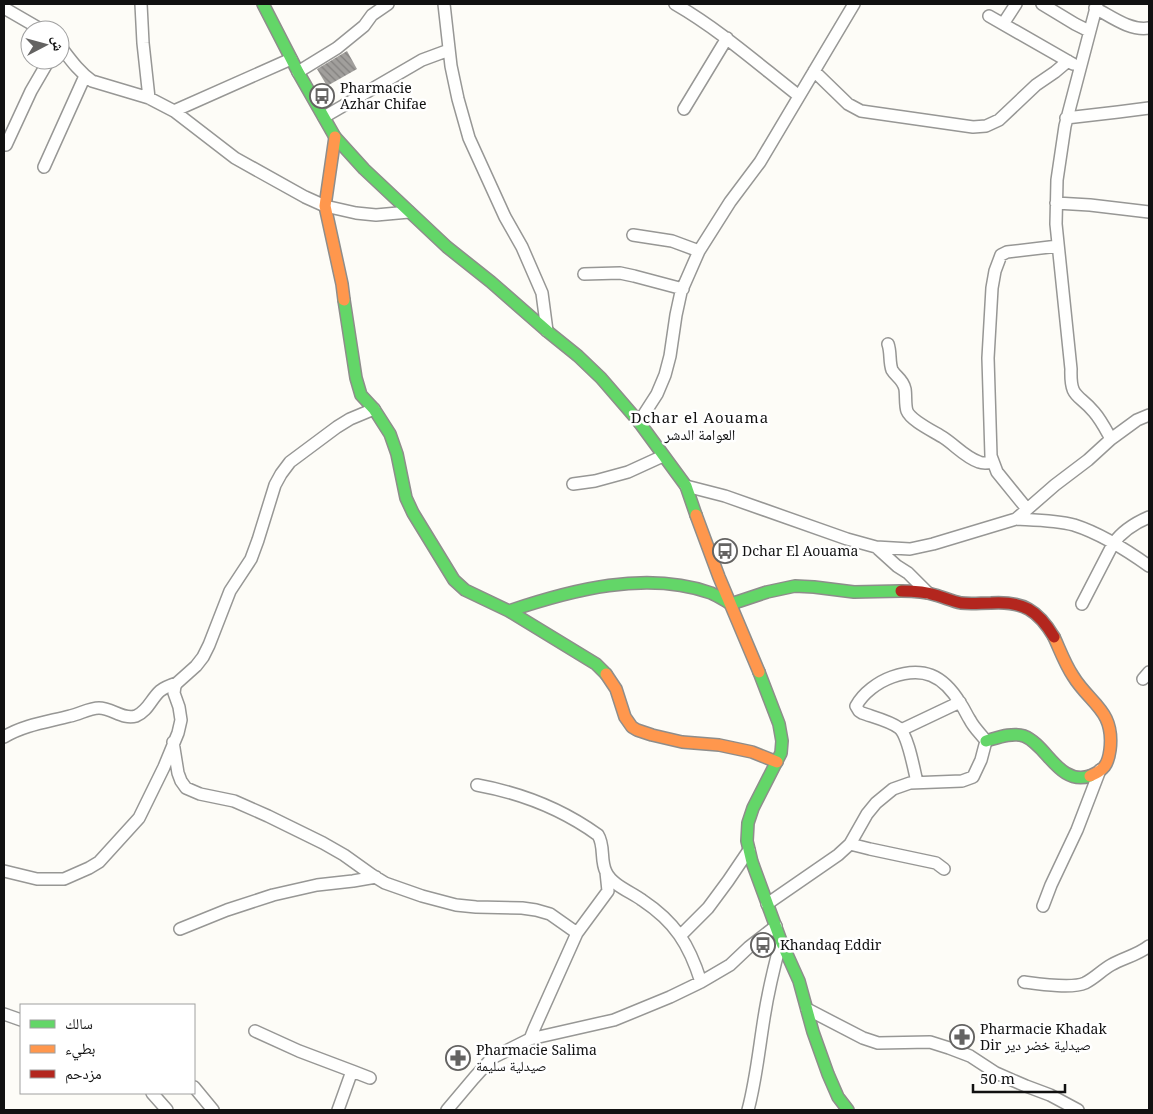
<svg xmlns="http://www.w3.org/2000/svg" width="1153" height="1114" font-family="'Noto Serif','Noto Naskh Arabic',serif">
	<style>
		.building { fill: url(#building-back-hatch) }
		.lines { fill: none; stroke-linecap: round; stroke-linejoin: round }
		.street-casing { stroke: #979795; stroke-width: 14 }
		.fast-casing { stroke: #8e8d8b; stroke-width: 14 }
		.slow-casing { stroke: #8e8d8b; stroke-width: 14 }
		.jam-casing { stroke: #8e8d8b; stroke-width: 14 }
		.street { stroke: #fffffe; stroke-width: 11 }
		.fast { stroke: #63d668; stroke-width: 11 }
		.slow { stroke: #ff974d; stroke-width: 11 }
		.jam { stroke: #b3261e; stroke-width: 11 }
		.labels { text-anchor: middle; stroke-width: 5; stroke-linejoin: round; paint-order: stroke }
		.poi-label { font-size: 14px; fill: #111; stroke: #fff; text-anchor: start }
		.neighbourhood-label { font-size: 15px; letter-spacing: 1px; fill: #111; stroke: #fff }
	</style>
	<defs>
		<pattern id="building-back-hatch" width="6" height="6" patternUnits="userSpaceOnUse" patternTransform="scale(1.25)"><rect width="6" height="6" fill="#a19f9c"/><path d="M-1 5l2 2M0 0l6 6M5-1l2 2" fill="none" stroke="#82807e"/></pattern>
	</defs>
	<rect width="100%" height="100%" fill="#fdfcf7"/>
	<path class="building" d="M347,51L357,69L327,86L317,69Z"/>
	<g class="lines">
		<defs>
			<path id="street" d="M141,4L143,43L149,98
				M444,4L451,66L458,99L469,138L505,217L522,247L542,293L547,331
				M675,4C720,30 758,64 799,96
				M1042,4L1075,24L1089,31
				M1097,4L1065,126L1057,180L1056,224L1071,369C1070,399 1078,393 1094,412C1101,420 1106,430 1111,439
				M4,8L42,30
				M1095,8C1112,17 1130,31 1149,28
				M989,16L1073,64
				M1003,24L1016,4
				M60,46C70,59 79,72 92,81L149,98L174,111L235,158L305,197L325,206L356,213L376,215L409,212
				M814,71L848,104L861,111L973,127L986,126L999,120L1036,85L1055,72L1068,61
				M298,72L337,48L364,26L372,15L388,4
				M684,109L727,38
				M174,111L291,59
				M324,117L422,60L449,50
				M1066,118L1118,112L1149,108
				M6,145L31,91L49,60
				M44,167L85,76
				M1056,203L1090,205L1149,212
				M633,235L672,241L699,251
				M584,274L620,273L634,276L683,289
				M888,344C891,352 889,362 892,370C896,377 903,379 905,389C906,395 905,406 907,411C911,421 935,432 944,438C956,446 965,457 979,462C984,464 988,463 993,462
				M639,422L657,394L665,375L670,356L676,315L681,292L699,251L730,202L760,162L854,4
				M573,484L595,481L628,472L663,456
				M686,486L725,496L847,539L876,547L910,549L933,544L1016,519L1055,485L1088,460L1111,439L1137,420L1149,415
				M1027,509L997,472L991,456L988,358L992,288L995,271L1001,255L1007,252L1058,246
				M1016,519C1036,520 1056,520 1074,525C1099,533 1128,551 1149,566
				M876,547L897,566L908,573L928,593
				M1082,604L1113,544C1122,531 1135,523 1149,517
				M1143,679L1149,672
				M901,730L960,702
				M4,737C24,725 47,722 70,716C80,714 89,708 99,708C112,708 123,720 136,716C148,711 151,699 160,691C165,687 171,685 177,683
				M173,742L178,773L181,781L186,788L200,794L234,801L268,816L323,843L344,855L372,875L385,883L422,896L456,905L476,907L522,908L536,910L550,914L577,933
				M477,785C521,793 562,809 598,835C605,846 600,860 606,872C612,885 631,892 642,900C675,922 689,944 701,982
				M850,844L870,849L936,863L944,869
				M4,871L37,879H64L89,868L99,862L139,818L164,767L178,733L181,720L179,707L174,693L175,686L177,683L196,666L203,657L209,645L230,591L251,559L258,540L275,485L281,474L290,462L337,427L350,419L374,409
				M767,904L838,855L850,844L867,814L876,803L893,789L910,783L962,781L973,777L981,760L986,741C981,734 974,728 970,720C966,714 964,708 960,703C943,675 923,666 892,677C878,682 863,693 856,706L859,711L862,713C873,717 890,721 899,728C908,735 914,770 917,782
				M1043,906L1051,885L1077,830L1100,770
				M180,929L227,910L273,895L317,885L353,881L376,877
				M680,936L708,908L728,881L749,850
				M1024,982C1039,984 1072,989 1085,983C1095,978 1102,970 1111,965C1123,958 1138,955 1149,946
				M807,1009L863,1038L878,1043L930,1042L949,1048L970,1056L996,1073L1026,1086L1050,1095L1078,1110
				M4,1014L21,1020
				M255,1031L299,1051L352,1071L338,1110
				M530,1039L534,1029L577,933L608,891L606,872
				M352,1071L370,1078
				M194,1087L213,1110
				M152,1093L167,1110
				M447,1110L474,1078L492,1058L530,1039L614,1020L670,997L701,982L730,965L749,947L776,926
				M748,1110C756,1080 759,1049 764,1018C768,992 774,967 781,941"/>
			<path id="fast" d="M263,4L298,72L335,137L364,169L447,247L491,282L547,331L578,356L601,378L639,422L686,486L696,515
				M344,300L356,378L361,395L374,409L390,434L397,454L406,498L413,513L454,580L465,590L509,611L596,664L606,674
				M509,611C571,590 646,570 711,593C718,596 724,600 731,604L767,592L795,586L814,587L854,592L901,591
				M759,672L779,724L782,741L781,753L753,808L748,823L747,841L752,862L781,941L799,981L813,1032L828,1074L838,1097L848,1110
				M986,741C997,738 1012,732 1024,736C1047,745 1059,786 1090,776"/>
			<path id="slow" d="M335,137L325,206L342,284L344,300
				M696,515L719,577L759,672
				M1054,637C1060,650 1065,664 1073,676C1090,704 1115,710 1110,750C1108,765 1104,770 1090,776
				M606,674L616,689L625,717L632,727L637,730L652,735L682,742L719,745L752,752L777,762"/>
			<path id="jam" d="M901,591C912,591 924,591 935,595C943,597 952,601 961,603C971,604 981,603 991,603C1023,601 1038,610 1054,637"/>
		</defs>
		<use href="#street" class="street-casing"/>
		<use href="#fast" class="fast-casing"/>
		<use href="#slow" class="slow-casing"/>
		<use href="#jam" class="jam-casing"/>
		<use href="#street" class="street"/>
		<use href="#fast" class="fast"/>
		<use href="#slow" class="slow"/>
		<use href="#jam" class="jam"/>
	</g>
	<defs>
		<symbol id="bus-ring" viewBox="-11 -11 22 22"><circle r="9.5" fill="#fff" stroke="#646362" stroke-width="1.5"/><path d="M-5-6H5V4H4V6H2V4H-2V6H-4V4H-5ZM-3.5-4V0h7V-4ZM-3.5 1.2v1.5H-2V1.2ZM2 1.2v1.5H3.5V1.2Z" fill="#646362"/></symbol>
		<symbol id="pharmacy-ring" viewBox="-11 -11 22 22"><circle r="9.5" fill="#fff" stroke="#646362" stroke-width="1.5"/><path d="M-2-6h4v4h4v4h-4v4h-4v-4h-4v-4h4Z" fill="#646362"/></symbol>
	</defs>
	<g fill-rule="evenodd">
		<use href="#bus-ring" x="308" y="82" width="28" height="28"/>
		<use href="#bus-ring" x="711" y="537" width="28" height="28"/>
		<use href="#bus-ring" x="749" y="931" width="28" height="28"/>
		<use href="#pharmacy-ring" x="948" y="1023" width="28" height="28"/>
		<use href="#pharmacy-ring" x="444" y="1044" width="28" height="28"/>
	</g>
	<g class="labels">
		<g class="poi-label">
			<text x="340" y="93">Pharmacie<tspan x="340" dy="16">Azhar Chifae</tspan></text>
			<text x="742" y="556">Dchar El Aouama</text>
			<text x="780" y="950">Khandaq Eddir</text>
			<text x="980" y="1034">Pharmacie Khadak<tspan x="980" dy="16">Dir صيدلية خضر دير</tspan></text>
			<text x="476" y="1055">Pharmacie Salima<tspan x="476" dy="16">صيدلية سليمة</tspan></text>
		</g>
		<g class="neighbourhood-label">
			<text x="700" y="423">Dchar el Aouama<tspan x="700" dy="17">العوامة الدشر</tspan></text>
		</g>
	</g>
	<rect width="1153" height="1114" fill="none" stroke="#111111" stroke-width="10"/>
	<rect x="20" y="1004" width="175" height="90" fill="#ffffff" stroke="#a0a0a0"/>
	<rect x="30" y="1020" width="25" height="8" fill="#63d668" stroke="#a0a0a0"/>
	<text x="65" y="1029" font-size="15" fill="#111111">سالك</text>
	<rect x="30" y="1045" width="25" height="8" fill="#ff974d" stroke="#a0a0a0"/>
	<text x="65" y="1054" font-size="15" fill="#111111">بطيء</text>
	<rect x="30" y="1070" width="25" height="8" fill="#b3261e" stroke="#a0a0a0"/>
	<text x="65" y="1079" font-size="15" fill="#111111">مزدحم</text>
	<g transform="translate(45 45) rotate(84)"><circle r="24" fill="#ffffff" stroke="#a0a0a0"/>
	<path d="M0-4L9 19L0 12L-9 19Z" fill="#646362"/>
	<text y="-8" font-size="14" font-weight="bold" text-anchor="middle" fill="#111111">ش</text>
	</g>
	<path d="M973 1084v8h92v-8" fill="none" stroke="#111111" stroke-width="2.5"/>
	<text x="980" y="1084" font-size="15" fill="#111111" stroke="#ffffff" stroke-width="4" paint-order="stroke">50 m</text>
</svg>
